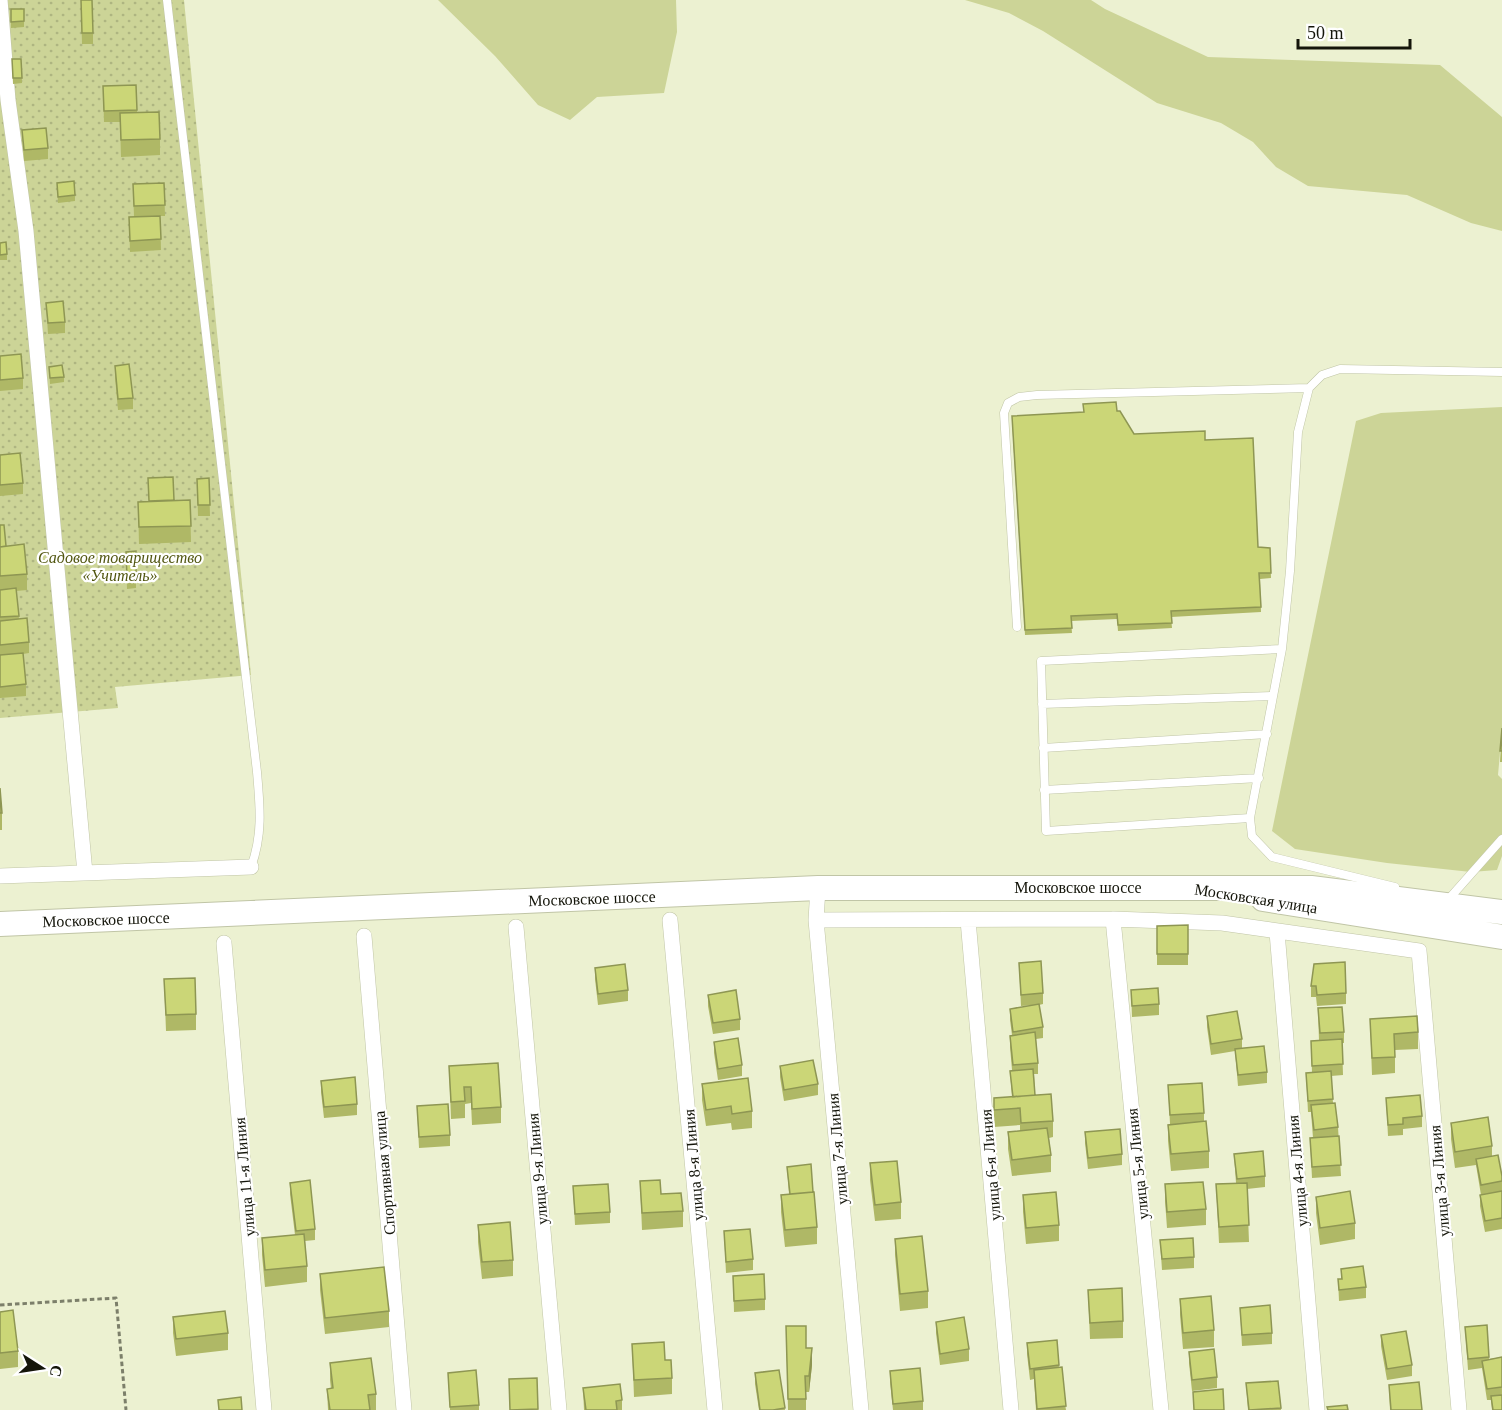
<svg xmlns="http://www.w3.org/2000/svg" width="1502" height="1410" font-family="Georgia,serif">
	<style>
		.grass { fill: #ccd497 }
		.garden { fill: url(#garden-dots) }
		.lines { fill: none; stroke-linecap: round; stroke-linejoin: round }
		.service-casing { stroke: #c0c5a6; stroke-width: 9 }
		.minor-casing { stroke: #c0c5a6; stroke-width: 16 }
		.trunk-casing { stroke: #c0c5a6; stroke-width: 26 }
		.path { stroke: #7c7f6a; stroke-width: 3; stroke-dasharray: 4.5 3; stroke-linecap: butt }
		.service { stroke: #fff; stroke-width: 8 }
		.minor { stroke: #fff; stroke-width: 15 }
		.trunk { stroke: #fff; stroke-width: 24 }
		.wall { fill: #afb866 }
		.shaded-wall { fill: #8e9653 }
		.building { fill: #cbd677; stroke: #8e9653; stroke-width: 1.5 }
		.labels { text-anchor: middle; stroke-width: 4.5; stroke-linejoin: round; paint-order: stroke }
		.park-label { font-size: 16px; font-style: italic; fill: #515610; stroke: #fff }
		.street-label { font-size: 16px; fill: #14150a; stroke: #fff }
	</style>
	<defs>
		<pattern id="garden-dots" width="8" height="8" patternUnits="userSpaceOnUse" patternTransform="scale(1.5)"><rect width="8" height="8" fill="#ccd497"/><path d="M2 2h.1M6 6h.1" fill="none" stroke="#aeb581" stroke-width="1.8" stroke-linecap="round"/></pattern>
	</defs>
	<rect width="100%" height="100%" fill="#ecf1d1"/>
	<path class="grass" d="M438,0H676L677,32L664,93L597,97L570,120L538,105L495,56Z
		M965,0H1091L1105,9L1208,57L1440,65L1502,117V231L1471,223L1407,195L1308,186L1276,167L1253,142L1221,123L1157,103L1043,31L1009,13Z
		M1502,407V730L1498,775L1502,779V856L1497,870L1471,872L1387,863L1295,849L1272,831L1356,421L1381,413Z"/>
	<path class="garden" d="M0,0H184L251,675L115,687L118,708L0,718Z"/>
	<g class="lines">
		<defs>
			<path id="service" d="M167,0L257,772C260,806 263,835 251,867
				M1017,627L1004,413L1008,403L1019,397L1037,395L1309,388
				M1042,704L1273,696
				M1043,748L1267,734
				M1044,790L1259,778
				M1250,818L1046,831L1041,661L1282,649
				M1395,887L1272,857L1252,836L1250,818L1282,649L1290,571L1298,432L1309,388L1322,375L1340,369L1502,372
				M1447,901L1502,839"/>
			<path id="minor" d="M0,0L8,100L26,231L85,873
				M0,876L251,867
				M818,888L816,920L861,1410
				M1113,919L1161,1410
				M670,920L715,1410
				M816,920L1113,919L1222,923L1419,951L1459,1410
				M968,920L1011,1410
				M516,927L559,1410
				M1277,932L1317,1410
				M364,936L404,1410
				M224,943L264,1410"/>
			<path id="trunk" d="M1263,899L1502,937
				M0,924L818,888H1311L1502,912"/>
		</defs>
		<use href="#service" class="service-casing"/>
		<use href="#minor" class="minor-casing"/>
		<use href="#trunk" class="trunk-casing"/>
		<path class="path" d="M0,1305L116,1298L126,1410"/>
		<use href="#service" class="service"/>
		<use href="#minor" class="minor"/>
		<use href="#trunk" class="trunk"/>
	</g>
	<path class="wall" d="M81,0L93,33V44H82Z
		M11,9H24V27L11,28Z
		M12,59H21L22,83L13,84Z
		M136,85L137,112L160,139V155L121,157L120,122H104L103,86Z
		M22,130L48,148V159L24,161Z
		M57,183L75,195V201L58,203Z
		M164,183L165,216H160L161,250L130,252L129,217H134L133,184Z
		M0,243L7,254V260H0Z
		M46,303L65,322V333L48,334Z
		M0,356L23,378V389L0,391Z
		M115,366L133,398V409L118,410L115,377Z
		M49,367L64,377V382L50,384Z
		M1117,411L1134,434L1205,440L1258,547L1270,548L1271,578L1260,579L1261,612L1171,617L1172,628L1118,631L1117,619L1071,621L1072,633L1025,635L1012,421Z
		M0,455L23,483V494L0,496Z
		M209,478L210,516H198L197,479Z
		M190,500L191,542L139,544L138,502Z
		M0,525L6,546L27,574V590L16,591L19,619L29,642V653L23,654L26,684V696L0,698Z
		M126,552L136,577V588L127,589Z
		M1502,728V762H1500Z
		M0,788L2,813V830H0Z
		M1188,925V965H1157V926Z
		M1019,963L1043,993V1004L1039,1005L1043,1027V1038L1036,1039L1038,1063V1074H1034L1035,1095L1053,1121V1137L1049,1138L1051,1155V1172L1012,1176L1008,1149V1132L1020,1131V1125L994,1127V1098L1012,1097L1010,1071L1012,1070L1010,1047V1036L1012,1035L1010,1020V1009L1036,1005L1021,1006Z
		M1314,964L1346,993V1004L1317,1006L1316,997H1311V986Z
		M595,968L628,990V1001L598,1005L595,979Z
		M164,979L196,1014V1030L166,1031Z
		M1131,990L1159,1004V1015L1132,1017Z
		M708,995L740,1019V1030L713,1034L708,1006Z
		M1318,1008L1344,1032V1043H1342L1343,1075L1331,1076L1333,1103L1338,1127L1341,1176L1312,1178L1310,1138H1313L1311,1112H1308L1306,1073H1312L1311,1041H1319Z
		M1207,1016L1242,1039V1048L1267,1072V1083L1238,1086L1235,1051L1211,1055L1207,1027Z
		M1370,1019L1418,1032V1049L1395,1050V1073L1372,1075Z
		M714,1042L742,1065V1076L718,1080L714,1053Z
		M449,1066L501,1107V1123L472,1125L471,1103L465,1104V1118L451,1119Z
		M780,1066L818,1084V1095L784,1101L780,1077Z
		M321,1081L357,1104V1115L324,1118L321,1092Z
		M702,1084L752,1111V1128L732,1130L731,1123L706,1126L702,1100Z
		M1168,1085L1204,1113V1121L1209,1151V1168L1171,1171L1168,1141V1125L1170,1124Z
		M1386,1098L1422,1116V1127L1403,1129V1135L1388,1136Z
		M417,1106L450,1135V1146L419,1148Z
		M1451,1123L1492,1146V1156L1502,1176V1229L1485,1232L1480,1206V1195H1481L1476,1165L1455,1168L1451,1139Z
		M1085,1132L1122,1154V1165L1088,1169L1085,1143Z
		M1234,1154L1265,1176V1187L1247,1189L1249,1242L1219,1243L1216,1184L1236,1183Z
		M870,1163L901,1202V1219L875,1221L870,1180Z
		M787,1167L817,1227V1244L785,1247L781,1212V1195L789,1194Z
		M640,1181L661,1194L683,1211V1227L642,1230Z
		M290,1183L315,1229V1240L305,1241L307,1266V1282L265,1287L262,1255V1238L295,1235L290,1194Z
		M1165,1184L1206,1209V1225L1167,1228L1165,1201Z
		M573,1186L610,1212V1223L575,1225Z
		M1023,1195L1059,1225V1241L1026,1244L1023,1212Z
		M1316,1197L1355,1223V1239L1320,1245L1316,1213Z
		M478,1225L513,1260V1276L482,1279L478,1242Z
		M724,1231L753,1259V1270L726,1273Z
		M895,1239L928,1291V1308L900,1311L895,1255Z
		M1160,1240L1194,1257V1268L1162,1270Z
		M1341,1269L1366,1287V1298L1339,1301L1338,1279H1341Z
		M320,1274L389,1311V1327L325,1334L320,1290Z
		M733,1276L765,1299V1310L734,1312Z
		M1088,1290L1123,1321V1338L1090,1339Z
		M1180,1299L1214,1330V1347L1183,1349L1180,1315Z
		M1240,1308L1272,1333V1344L1242,1346Z
		M0,1312L18,1351V1367L0,1369Z
		M173,1317L228,1333V1350L176,1356L173,1333Z
		M936,1322L969,1349V1361L940,1365L936,1333Z
		M1487,1325L1489,1359L1502,1357V1410H1492L1491,1400H1487L1482,1368L1468,1370L1465,1327Z
		M786,1326L806,1348L812,1365L809,1392H806V1410H788Z
		M1381,1335L1412,1365V1376L1387,1380L1381,1346Z
		M1057,1340L1059,1368L1066,1410H1036L1034,1379L1030,1380L1027,1354V1343Z
		M632,1344L672,1378V1394L634,1397Z
		M1189,1352L1217,1377V1388L1192,1391L1189,1363Z
		M330,1363L376,1394V1410H328L327,1389H331L330,1380Z
		M779,1370L785,1410H759L755,1384V1373Z
		M890,1371L923,1401V1410H893L890,1382Z
		M448,1373L479,1405V1410H450Z
		M537,1378L538,1410H510L509,1379Z
		M1278,1381L1281,1410H1248L1246,1383Z
		M1389,1385L1422,1410H1390Z
		M583,1388L622,1400V1410H584Z"/>
	<path class="shaded-wall" d="M812,1348V1365L809,1392V1376Z"/>
	<path class="building" d="M81,0H92L93,33H82Z
		M11,9H24V21L11,22Z
		M12,59H21L22,78H13Z
		M136,85L137,110L104,111L103,86Z
		M159,112L160,139L121,140L120,113Z
		M46,128L48,148L24,150L22,130Z
		M74,181L75,195L58,197L57,183Z
		M164,183L165,205L134,206L133,184Z
		M160,216L161,239L130,241L129,217Z
		M6,242L7,254L0,255V243Z
		M63,301L65,322L48,323L46,303Z
		M21,354L23,378L0,380V356Z
		M129,364L133,398L118,399L115,366Z
		M62,365L64,377L50,378L49,367Z
		M1116,402L1117,411H1120L1134,434L1205,431V440L1253,438L1258,547L1270,548L1271,573H1259L1261,607L1171,611L1172,623L1118,625L1117,614L1071,616L1072,628L1025,630L1012,416L1084,412L1083,404Z
		M20,453L23,483L0,485V455Z
		M173,477L174,500L149,501L148,478Z
		M209,478L210,505H198L197,479Z
		M190,500L191,526L139,527L138,502Z
		M0,525H4L6,546L0,547Z
		M24,544L27,574L0,576V547Z
		M136,551V577L127,578L126,552Z
		M16,588L19,616L0,617V590Z
		M27,618L29,642L0,645V621Z
		M23,653L26,684L0,687V655Z
		M1502,728V751H1500Z
		M0,788L2,813H0Z
		M1188,925V954H1157V926Z
		M1041,961L1043,993L1021,995L1019,963Z
		M1345,962L1346,993L1317,995L1316,986H1311L1314,964Z
		M625,964L628,990L598,994L595,968Z
		M195,978L196,1014L166,1015L164,979Z
		M1158,988L1159,1004L1132,1006L1131,990Z
		M736,990L740,1019L713,1023L708,995Z
		M1039,1004L1043,1027L1013,1032L1010,1009Z
		M1342,1007L1344,1032L1320,1033L1318,1008Z
		M1237,1011L1242,1039L1211,1044L1207,1016Z
		M1417,1016L1418,1032L1394,1034L1395,1057L1372,1058L1370,1019Z
		M1035,1032L1038,1063L1013,1065L1010,1036Z
		M738,1038L742,1065L718,1069L714,1042Z
		M1342,1039L1343,1064L1312,1066L1311,1041Z
		M1264,1046L1267,1072L1238,1075L1235,1049Z
		M813,1060L818,1084L784,1090L780,1066Z
		M498,1063L501,1107L472,1109L471,1087H464L465,1101L451,1102L449,1066Z
		M1033,1069L1035,1095L1013,1097L1010,1071Z
		M1331,1071L1333,1099L1308,1101L1306,1073Z
		M355,1077L357,1104L324,1107L321,1081Z
		M748,1078L752,1111L732,1114L731,1106L706,1110L702,1084Z
		M1202,1083L1204,1113L1170,1115L1168,1085Z
		M1051,1094L1053,1121L1021,1123L1020,1108L994,1110V1098Z
		M1420,1095L1422,1116L1403,1118V1124L1388,1125L1386,1098Z
		M1335,1103L1338,1127L1314,1130L1311,1105Z
		M448,1104L450,1135L419,1137L417,1106Z
		M1488,1117L1492,1146L1455,1152L1451,1123Z
		M1206,1121L1209,1151L1171,1154L1168,1125Z
		M1047,1128L1051,1155L1012,1160L1008,1132Z
		M1120,1129L1122,1154L1088,1158L1085,1132Z
		M1339,1136L1341,1165L1312,1167L1310,1138Z
		M1263,1151L1265,1176L1237,1179L1234,1154Z
		M1498,1155L1502,1176V1181L1481,1185L1476,1159Z
		M897,1161L901,1202L875,1205L870,1163Z
		M811,1164L813,1192L790,1194L787,1167Z
		M310,1180L315,1229L296,1231L290,1183Z
		M660,1180L661,1194L681,1193L683,1211L642,1213L640,1181Z
		M1203,1182L1206,1209L1167,1212L1165,1184Z
		M1247,1183L1249,1225L1219,1227L1216,1184Z
		M608,1184L610,1212L575,1214L573,1186Z
		M1350,1191L1355,1223L1320,1228L1316,1197Z
		M1502,1191V1218L1485,1221L1480,1195Z
		M814,1192L817,1227L785,1230L781,1195Z
		M1056,1192L1059,1225L1026,1228L1023,1195Z
		M510,1222L513,1260L482,1262L478,1225Z
		M750,1229L753,1259L726,1262L724,1231Z
		M304,1234L307,1266L265,1270L262,1238Z
		M922,1236L928,1291L900,1294L895,1239Z
		M1193,1238L1194,1257L1162,1259L1160,1240Z
		M1363,1266L1366,1287L1339,1290L1338,1279H1342L1341,1269Z
		M384,1267L389,1311L325,1318L320,1274Z
		M764,1274L765,1299L734,1301L733,1276Z
		M1122,1288L1123,1321L1090,1323L1088,1290Z
		M1211,1296L1214,1330L1183,1333L1180,1299Z
		M1270,1305L1272,1333L1242,1335L1240,1308Z
		M13,1310L18,1351L0,1353V1312Z
		M225,1311L228,1333L176,1339L173,1317Z
		M964,1317L969,1349L940,1354L936,1322Z
		M1487,1325L1489,1357L1468,1359L1465,1327Z
		M786,1326H806V1348H812L809,1376H805L806,1399H788Z
		M1406,1331L1412,1365L1387,1369L1381,1335Z
		M1057,1340L1059,1365L1030,1369L1027,1343Z
		M664,1342L665,1360H671L672,1378L634,1380L632,1344Z
		M1214,1349L1217,1377L1192,1380L1189,1352Z
		M1502,1357V1387L1487,1389L1482,1361Z
		M371,1358L376,1394L368,1395L370,1410H330L327,1389L333,1388L330,1363Z
		M1062,1367L1066,1406L1037,1409L1034,1370Z
		M920,1368L923,1401L893,1404L890,1371Z
		M476,1370L479,1405L450,1407L448,1373Z
		M779,1370L785,1408L773,1410H760L755,1373Z
		M537,1378L538,1409L510,1410L509,1379Z
		M1278,1381L1281,1408L1249,1410L1246,1383Z
		M1419,1382L1422,1410H1391L1389,1385Z
		M620,1384L622,1400L616,1401L617,1410H586L583,1388Z
		M1223,1389L1224,1410H1194L1193,1392Z
		M1502,1395V1410H1493L1491,1396Z
		M241,1397L242,1410H219L218,1400Z
		M1347,1405L1348,1410H1328L1327,1407Z"/>
	<g class="labels">
		<g class="park-label">
			<text x="120" y="563">Садовое товарищество<tspan x="120" dy="18">«Учитель»</tspan></text>
		</g>
		<g class="street-label">
			<text x="1078" y="893">Московское шоссе</text>
			<text transform="translate(592 898) rotate(-2)" y="6">Московское шоссе</text>
			<text transform="translate(1256 898) rotate(9)" y="6">Московская улица</text>
			<text transform="translate(106 919) rotate(-2)" y="6">Московское шоссе</text>
			<text transform="translate(837 1149) rotate(-95)" y="6">улица 7-я Линия</text>
			<text transform="translate(1137 1164) rotate(-96)" y="6">улица 5-я Линия</text>
			<text transform="translate(693 1165) rotate(-95)" y="6">улица 8-я Линия</text>
			<text transform="translate(990 1165) rotate(-95)" y="6">улица 6-я Линия</text>
			<text transform="translate(537 1169) rotate(-95)" y="6">улица 9-я Линия</text>
			<text transform="translate(1297 1171) rotate(-95)" y="6">улица 4-я Линия</text>
			<text transform="translate(384 1173) rotate(-95)" y="6">Спортивная улица</text>
			<text transform="translate(244 1177) rotate(-95)" y="6">улица 11-я Линия</text>
			<text transform="translate(1439 1181) rotate(-95)" y="6">улица 3-я Линия</text>
		</g>
	</g>
	<g transform="translate(42 1368) rotate(102)" stroke="#ffffff" stroke-width="4.5" paint-order="stroke">
	<path d="M0-4.5L10 22L0 15L-10 22Z" fill="#14150a"/>
	<text y="-9" font-size="16" font-weight="bold" text-anchor="middle" fill="#14150a">С</text>
	</g>
	<path d="M1298 39v9h112v-9" fill="none" stroke="#14150a" stroke-width="3"/>
	<text x="1307" y="39" font-size="18" fill="#14150a" stroke="#ffffff" stroke-width="4.5" paint-order="stroke">50 m</text>
</svg>
